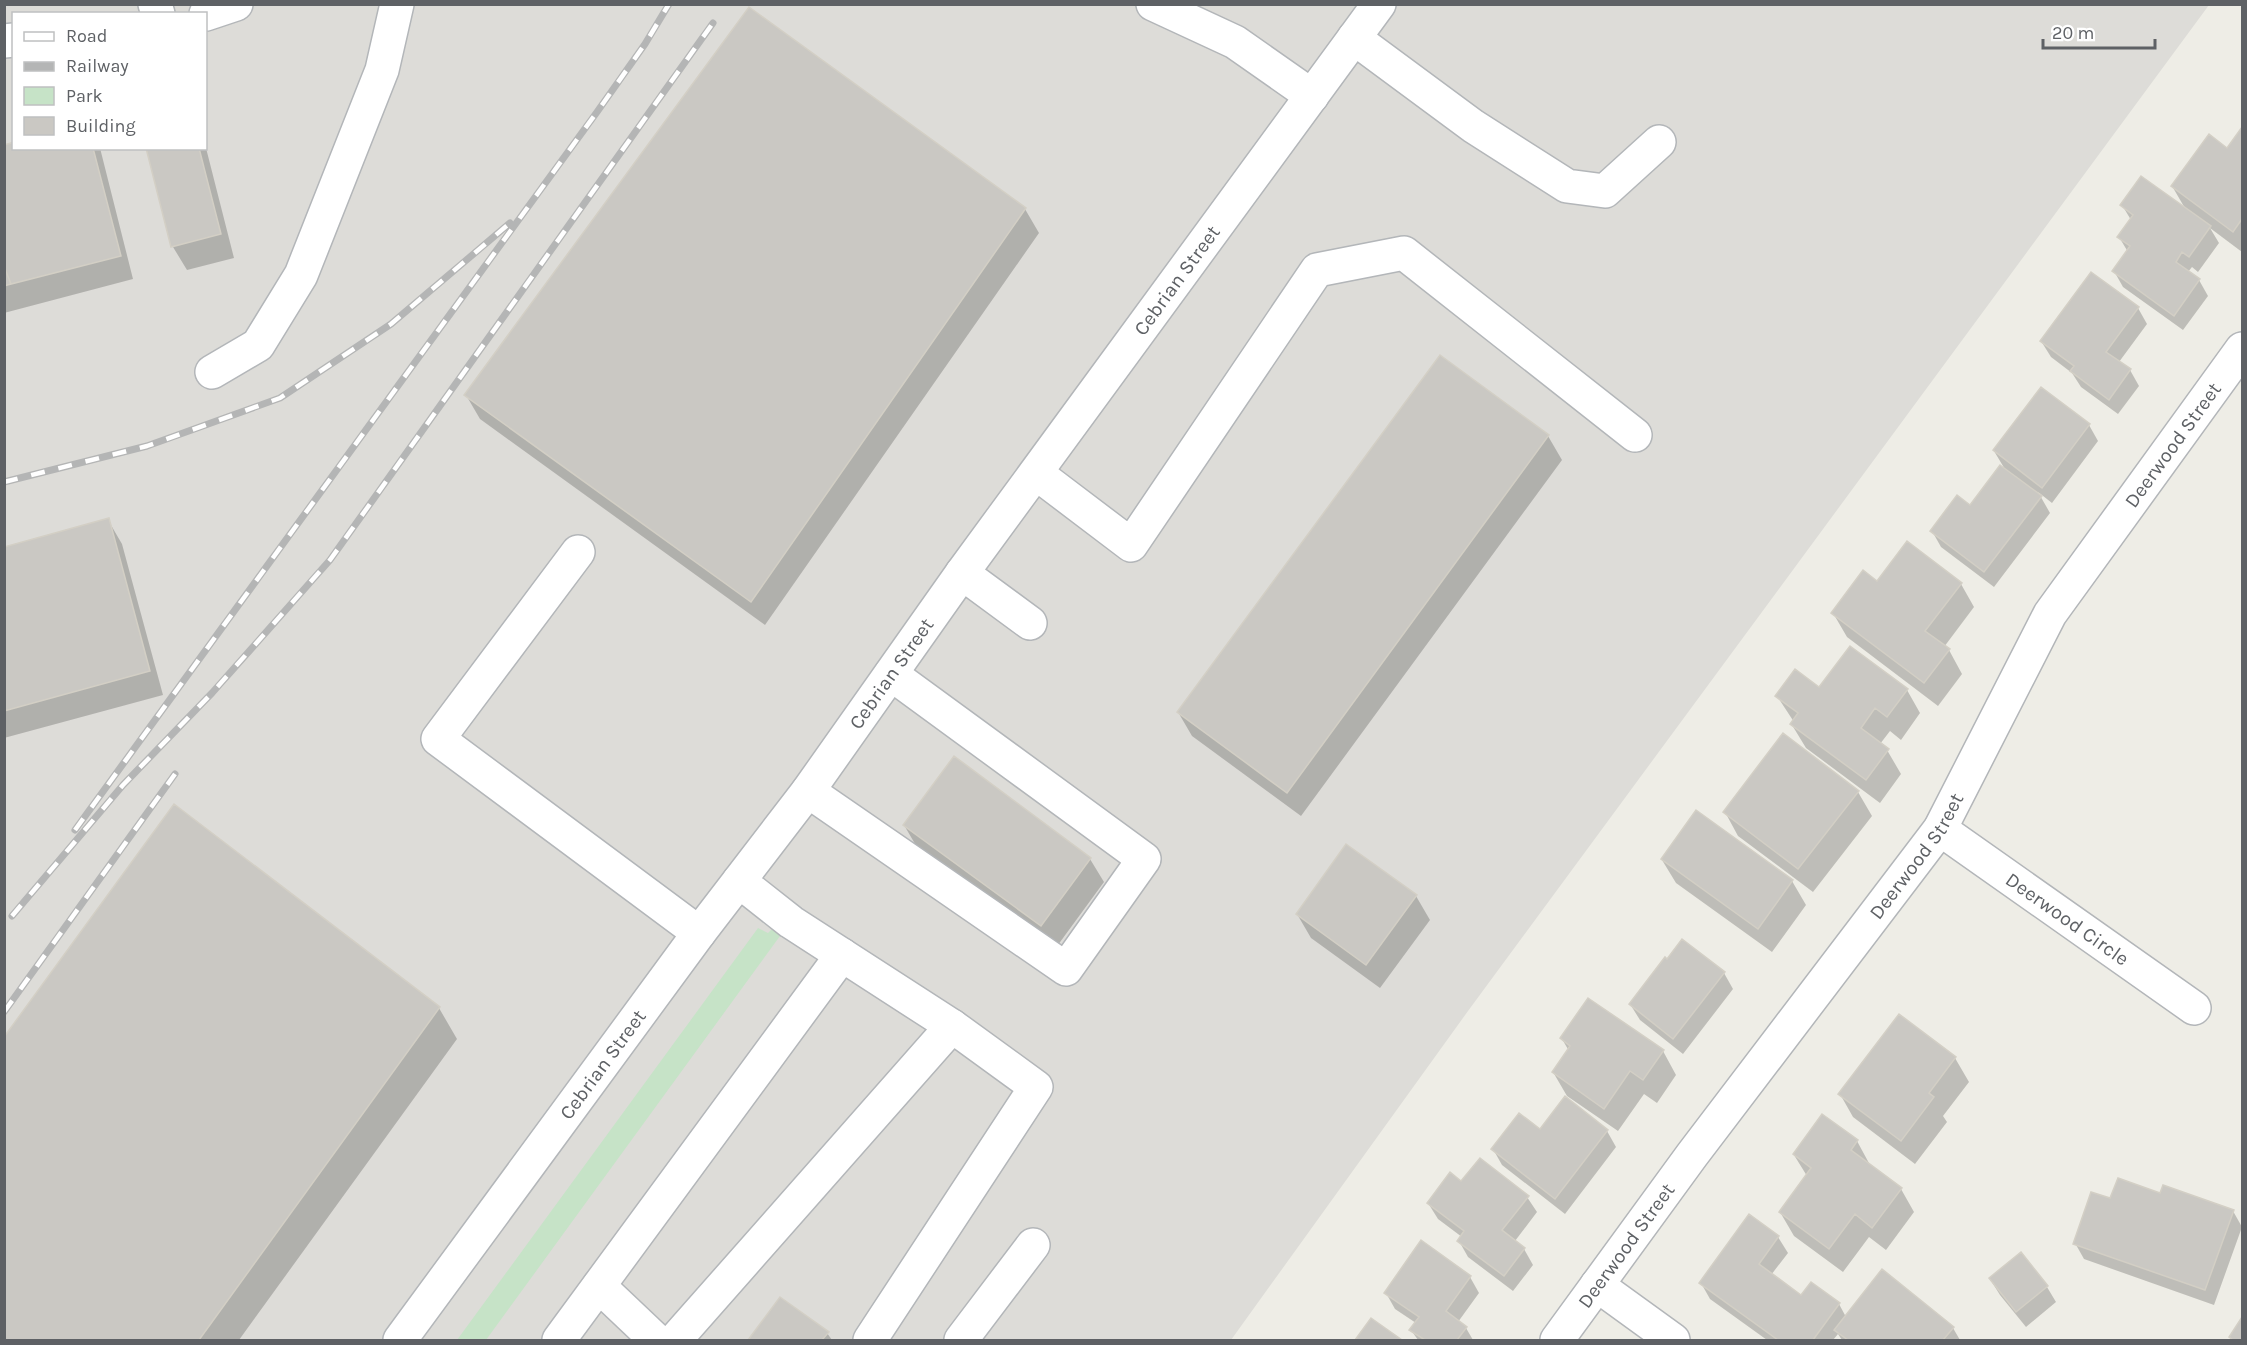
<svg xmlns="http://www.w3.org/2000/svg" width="2247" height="1345" font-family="Karla,sans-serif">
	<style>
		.industrial { fill: #dddcd8; fill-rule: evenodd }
		.green { fill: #c6e3c7 }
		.shadow { fill: #0003 }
		.building { fill: #cac8c3; stroke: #d3cfc5; stroke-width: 1.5 }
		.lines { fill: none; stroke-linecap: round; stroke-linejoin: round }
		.minor-casing { stroke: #b3b6b9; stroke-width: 36 }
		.minor { stroke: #fff; stroke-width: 33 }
		.rail-casing { stroke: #b4b5b5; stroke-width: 7 }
		.rail { stroke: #fff; stroke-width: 4.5; stroke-dasharray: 14; stroke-linecap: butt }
		.labels { text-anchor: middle; stroke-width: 4.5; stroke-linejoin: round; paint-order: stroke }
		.street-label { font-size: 20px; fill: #5e6165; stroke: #fff }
	</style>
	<rect width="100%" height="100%" fill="#eeede6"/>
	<path class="industrial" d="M5,5H2209L1468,1011L1231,1340H5ZM14,14H206V148H14Z"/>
	<path class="green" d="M758,928L768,933L772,929L780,936L486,1340H457Z"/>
	<path class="shadow" d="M749,9L1025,209L1039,233L765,625L480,419L466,395Z
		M2242,129V252L2210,228L2219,243L2198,272L2192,267L2188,272L2199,280L2208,296L2183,330L2123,287L2114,271L2128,252L2119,237L2131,220L2122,205L2186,210L2172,186L2228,150Z
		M4,146L14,148H100L133,279L4,313Z
		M148,148H206L234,258L187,270L173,247Z
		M2138,308L2147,324L2119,362L2130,370L2139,386L2118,414L2081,387L2072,373L2051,357L2041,341Z
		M1440,357L1548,436L1562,460L1301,816L1192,736L1178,712Z
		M2089,425L2098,441L2052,503L2038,492L2050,513L1994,587L1941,547L1932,531L1970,507L2006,471L1994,451Z
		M108,520L122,544L163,695L4,738V548Z
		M1877,583L1961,584L1974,607L1944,647L1949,650L1962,674L1938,706L1847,637L1833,613Z
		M1820,689L1907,690L1920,713L1901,740L1890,731L1880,744L1887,750L1901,774L1880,803L1806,748L1792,725L1794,722L1777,696Z
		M1858,792L1872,816L1813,892L1738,836L1725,812Z
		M1696,812L1792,881L1806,905L1772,952L1676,883L1662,860Z
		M904,825L1090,859L1104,882L1055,949L918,849Z
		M1346,846L1416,896L1430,920L1380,988L1311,938L1297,914Z
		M1724,973L1733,989L1683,1054L1640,1020L1630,1004Z
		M439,1008L457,1039L239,1340H4V1039Z
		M1562,1039L1663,1051L1676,1075L1657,1103L1644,1094L1618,1131L1567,1096L1553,1072L1569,1051Z
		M1955,1058L1969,1082L1943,1116L1947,1122L1915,1164L1853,1117L1840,1094Z
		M1540,1131H1607L1616,1147L1565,1214L1502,1165L1493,1149Z
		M1857,1141L1870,1165L1901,1189L1914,1212L1886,1250L1869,1237L1843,1272L1794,1236L1780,1212L1807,1176L1794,1155Z
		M2161,1195L2233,1211L2242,1227L2214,1305L2084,1259L2075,1243L2111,1200Z
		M1527,1197L1537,1212L1515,1241L1524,1249L1533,1265L1513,1291L1468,1257L1459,1241L1462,1237L1438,1219L1428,1203Z
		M1778,1237L1788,1253L1771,1275L1802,1297L1839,1304L1846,1317L1953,1328L1960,1340H1842L1838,1334L1833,1340H1767L1710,1299L1701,1283Z
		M1470,1277L1479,1293L1458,1322L1466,1328L1473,1340H1418L1411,1330L1416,1323L1395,1309L1386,1293Z
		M1990,1279L2047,1287L2056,1302L2026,1327L2000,1295Z
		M781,1299L827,1333L832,1340H750Z
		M1372,1320L1400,1340H1357Z"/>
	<path class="building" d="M749,7L1026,208L751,602L464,395Z
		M2242,127V219L2233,232L2171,186L2209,134L2227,148Z
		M14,142V148H93L121,256L11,284L4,266V145Z
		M146,148H199L221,234L171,247Z
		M2141,176L2211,226L2189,257L2182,252L2176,262L2200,279L2174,316L2112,271L2130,246L2117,237L2133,215L2120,205Z
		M4,266L11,284L4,286Z
		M2091,272L2139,307L2106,352L2131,369L2109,400L2070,371L2074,366L2040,341Z
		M1440,355L1549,435L1287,793L1177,712Z
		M2041,387L2090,424L2042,488L1993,450Z
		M2000,465L2042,496L1984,572L1930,531L1957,495L1970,505Z
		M109,518L150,671L4,711V547Z
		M1907,541L1962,583L1925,631L1950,649L1924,683L1831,613L1863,570L1877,581Z
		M1850,646L1908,689L1887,717L1875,708L1861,728L1889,749L1866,780L1790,724L1798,713L1775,696L1795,669L1819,687Z
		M1783,733L1859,791L1798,869L1723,812Z
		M954,756L1091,858L1041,926L903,825Z
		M174,804L440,1007L199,1340H4V1037Z
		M1696,810L1793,880L1758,929L1661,859Z
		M1346,844L1417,895L1366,965L1296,914Z
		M1682,939L1725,972L1673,1039L1629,1004L1665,957L1667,959Z
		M1588,998L1664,1050L1643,1080L1630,1071L1604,1109L1552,1072L1570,1046L1560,1038Z
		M1899,1014L1956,1057L1929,1093L1934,1097L1901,1141L1838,1094Z
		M1565,1096L1608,1130L1555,1199L1491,1149L1519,1113L1540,1129Z
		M1822,1114L1858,1140L1851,1150L1902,1188L1872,1228L1855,1214L1829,1249L1779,1212L1811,1168L1793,1154Z
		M1480,1158L1529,1196L1502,1230L1525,1248L1504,1276L1457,1241L1464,1231L1427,1203L1450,1172L1461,1181Z
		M2118,1178L2160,1193L2163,1185L2234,1210L2205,1290L2073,1244L2091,1192L2110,1198Z
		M1749,1214L1779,1236L1759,1264L1801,1295L1811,1282L1840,1303L1813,1340H1778L1699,1283Z
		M1421,1240L1471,1276L1446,1311L1467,1327L1457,1340H1425L1409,1330L1419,1317L1384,1293Z
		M2021,1252L2048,1286L2016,1312L1989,1278Z
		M1882,1269L1954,1327L1943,1340H1848L1834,1330Z
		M780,1297L829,1332L822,1340H748Z
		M2242,1317V1340H2233L2229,1337Z
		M1371,1318L1402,1340H1355Z"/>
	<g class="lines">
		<defs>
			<g id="minor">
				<path d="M155,4L158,14"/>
				<path d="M1153,4L1235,42L1312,96"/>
				<path d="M206,14L236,4"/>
				<path d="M1354,38L1473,126L1567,186L1605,191L1659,142"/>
				<path d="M4,41L14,40"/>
				<path d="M212,372L258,345L301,275L382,70L397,4"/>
				<path d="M1036,473L1131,545L1317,270L1404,253L1635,435"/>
				<path d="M578,552L438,739L699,933"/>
				<path d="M962,573L1030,623"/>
				<path d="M808,791L1066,969L1144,859L891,674"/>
				<path id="s1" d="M1940,829L2194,1008"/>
				<path d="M739,881L791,922L952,1026L1036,1087L870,1340"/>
				<path d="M1597,1285L1673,1340"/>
				<path d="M599,1286L656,1340"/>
				<path id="s2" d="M400,1340L699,933L808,791L962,573L1379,4"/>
				<path d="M559,1340L842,955"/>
				<path d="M675,1340L952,1026"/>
				<path d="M961,1340L1033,1245"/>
				<path id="s3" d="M1557,1340L1692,1155L1940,829L2050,614L2242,349"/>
			</g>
		</defs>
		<use href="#minor" class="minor-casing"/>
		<use href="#minor" class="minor"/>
		<defs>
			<path id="rail" d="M4,482L147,446L280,398L391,324L510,223
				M75,830L597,112L645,44L669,4
				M12,916L123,785L212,693L330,560L713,23
				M4,1012L175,774"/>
		</defs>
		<use href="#rail" class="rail-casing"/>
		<use href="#rail" class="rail"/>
	</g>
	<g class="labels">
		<g class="street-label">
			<text dy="7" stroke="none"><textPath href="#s2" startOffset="1314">Cebrian Street</textPath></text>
			<text dy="7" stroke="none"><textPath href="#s3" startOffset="1089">Deerwood Street</textPath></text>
			<text dy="7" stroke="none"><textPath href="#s2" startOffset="828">Cebrian Street</textPath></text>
			<text dy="7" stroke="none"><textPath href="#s3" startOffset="603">Deerwood Street</textPath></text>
			<text dy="7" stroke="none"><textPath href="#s1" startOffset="156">Deerwood Circle</textPath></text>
			<text dy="7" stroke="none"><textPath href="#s2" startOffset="342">Cebrian Street</textPath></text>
			<text dy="7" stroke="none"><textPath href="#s3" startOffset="117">Deerwood Street</textPath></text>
		</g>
	</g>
	<rect width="2247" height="1345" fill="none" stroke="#5e6165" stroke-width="12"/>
	<rect x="12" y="12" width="195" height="138" fill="#ffffff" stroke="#bfc0c1" stroke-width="1.5"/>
	<rect x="24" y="32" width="30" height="9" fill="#ffffff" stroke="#bfc0c1" stroke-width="1.5"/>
	<text x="66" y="42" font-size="18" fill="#5e6165">Road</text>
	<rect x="24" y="62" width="30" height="9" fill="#b4b5b5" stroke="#bfc0c1" stroke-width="1.5"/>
	<text x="66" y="72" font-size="18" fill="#5e6165">Railway</text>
	<rect x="24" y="87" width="30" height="18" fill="#c6e3c7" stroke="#bfc0c1" stroke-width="1.5"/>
	<text x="66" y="102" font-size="18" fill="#5e6165">Park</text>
	<rect x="24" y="117" width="30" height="18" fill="#cac8c3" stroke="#bfc0c1" stroke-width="1.5"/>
	<text x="66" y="132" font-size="18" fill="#5e6165">Building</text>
	<path d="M2043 39v9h112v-9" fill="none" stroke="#5e6165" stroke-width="3"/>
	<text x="2052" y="39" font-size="18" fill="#5e6165" stroke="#ffffff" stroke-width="4.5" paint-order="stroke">20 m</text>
</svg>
